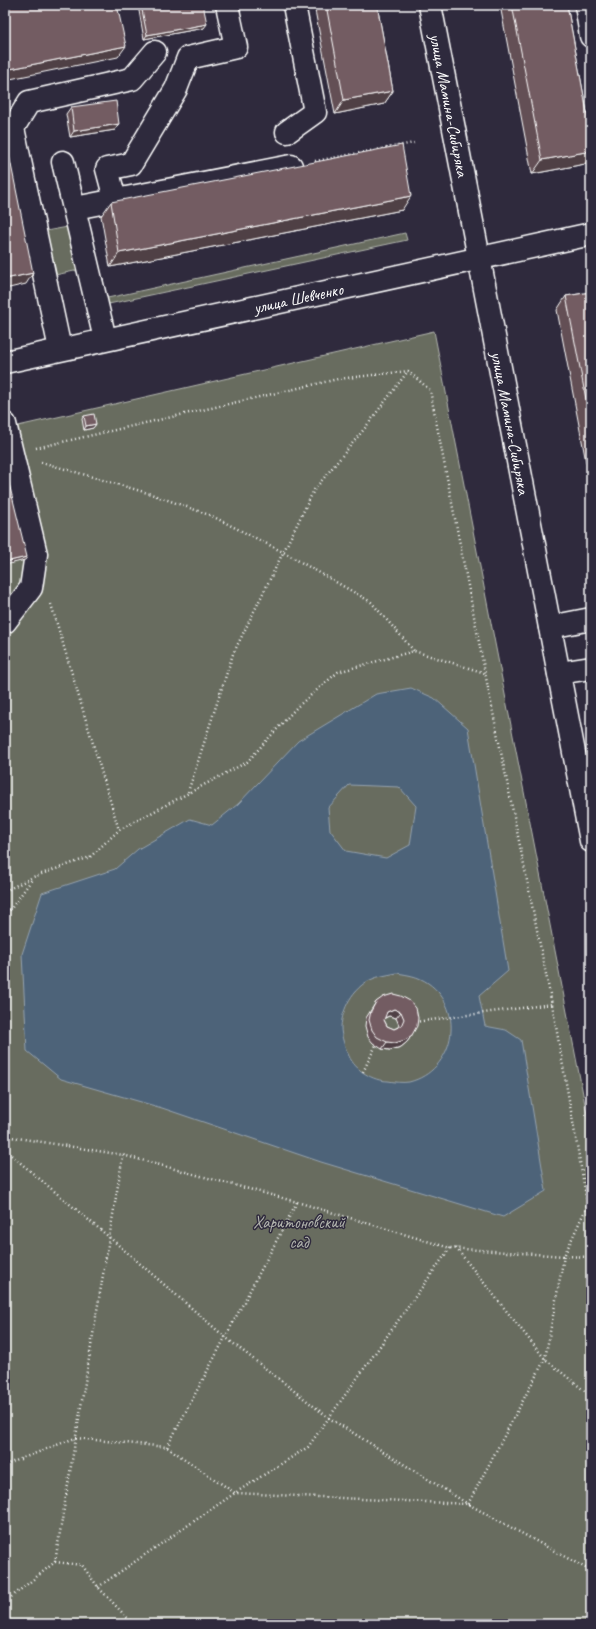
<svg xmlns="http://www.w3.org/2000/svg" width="596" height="1629" font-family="Caveat,sans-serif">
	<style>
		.green { fill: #676c5f; stroke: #b3b6af }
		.water { fill: #4e6479; stroke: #95a2af; fill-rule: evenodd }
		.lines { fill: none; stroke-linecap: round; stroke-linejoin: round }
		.minor-casing { stroke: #fff; stroke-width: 25 }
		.major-casing { stroke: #fff; stroke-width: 25 }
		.path { stroke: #fff; stroke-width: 2.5; stroke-dasharray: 1 3; stroke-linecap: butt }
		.minor { stroke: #2f2a3d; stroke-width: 22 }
		.major { stroke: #2f2a3d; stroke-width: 22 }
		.wall { fill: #634f54; stroke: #fff; fill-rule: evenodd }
		.shaded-wall { fill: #504045; stroke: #fff }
		.building { fill: #735c62; stroke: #fff; fill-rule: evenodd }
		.labels { text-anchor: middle; stroke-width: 3; stroke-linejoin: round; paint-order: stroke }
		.street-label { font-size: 17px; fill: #fff; stroke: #2f2a3d }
		.park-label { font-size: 17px; fill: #b3b6af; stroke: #2f2a3d }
	</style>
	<rect width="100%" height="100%" fill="#2f2a3d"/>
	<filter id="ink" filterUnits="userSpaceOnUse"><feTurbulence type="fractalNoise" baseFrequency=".025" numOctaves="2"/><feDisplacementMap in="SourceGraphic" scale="8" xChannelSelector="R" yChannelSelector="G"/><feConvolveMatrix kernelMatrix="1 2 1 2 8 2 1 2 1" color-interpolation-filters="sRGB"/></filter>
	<g filter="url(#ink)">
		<path class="green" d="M68,227L79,270L55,275L46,231Z
			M405,233L407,240L104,305L103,299Z
			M434,331L591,1135V1624H5V429Z"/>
		<path class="water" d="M411,688L434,698L468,728L508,971L479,996L485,1026L506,1030L521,1040L546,1191L503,1217L321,1162L162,1108L61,1079L27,1051L22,954L42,893L115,869L138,849L190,819L212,825L238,804L298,741L376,694ZM349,785L399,787L416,806L410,845L386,858L346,851L330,830L328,808ZM397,973C408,975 418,976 428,983C467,1010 454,1071 409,1082C403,1083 394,1082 388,1081C373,1081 355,1070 349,1056C345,1047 341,1037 341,1027C342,1009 353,988 370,980C378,976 388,975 397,973Z"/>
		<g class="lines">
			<defs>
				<g id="minor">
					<path d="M586,5L591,36"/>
					<path d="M287,132L315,112L294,5"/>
					<path d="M63,162L105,339"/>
					<path d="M115,199L107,169L131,164L176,89L188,58L236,47L227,5"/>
					<path d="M75,208L291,166"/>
					<path id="s1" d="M479,258L591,841"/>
					<path d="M60,349L13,128L29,102L132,79L155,52"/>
					<path d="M5,424L36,554L31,588L5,622"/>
					<path d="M550,627L591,619"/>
					<path d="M559,673L591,668"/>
				</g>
				<g id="major">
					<path id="s2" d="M430,5L479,258"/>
					<path id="s3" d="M5,362L591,234"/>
				</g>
			</defs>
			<use href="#minor" class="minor-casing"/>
			<use href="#major" class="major-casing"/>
			<path class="path" d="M315,161L414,143
				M36,448L338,379L408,371L430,390L485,673L552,1004L591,1224
				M41,462L151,494L212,516L283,552L371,602L414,651
				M51,604L119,830
				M188,792L233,654L314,490L365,428L408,371
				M5,891L33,877L90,857L119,830L247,762L297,707L338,672L414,651L485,673
				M5,917L33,878
				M415,1022L552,1004
				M363,1072L377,1043
				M5,1136L123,1155L297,1202L450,1248L564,1256L587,1206
				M5,1150L109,1237L225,1337L329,1418L468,1504L545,1359L564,1256L591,1257
				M456,1248L545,1359L591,1396
				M167,1447L297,1202
				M5,1465L75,1438L167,1447L235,1493L468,1504L591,1571
				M55,1562L123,1155
				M98,1587L235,1493L308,1447L450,1248
				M5,1602L55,1562L82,1565L98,1587L133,1624"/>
			<use href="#minor" class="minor"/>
			<use href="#major" class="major"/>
		</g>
		<path class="wall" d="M138,5H203L204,28L144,39Z
			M314,5H377L393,91L384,104L335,114Z
			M500,5H567L591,134V155L585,164L532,174Z
			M71,107L119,124L115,130L70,137L66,114Z
			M111,202L402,210L110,267L101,216Z
			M591,292V488L557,310L566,296Z
			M84,416L96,424L93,428L84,430L82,419Z
			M393,994L412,1035L407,1042L401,1047L390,1050L382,1049L373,1043L368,1037L365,1026L366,1018L376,1002ZM389,1016L396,1018L399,1025L398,1027L394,1029L387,1026L384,1020L385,1018Z"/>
		<path class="shaded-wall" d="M207,24L204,28L144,39L147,35Z
			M126,46L118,57L5,80V70Z
			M393,91L384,104L335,114L344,100Z
			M119,124L115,130L70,137L74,131Z
			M591,151V155L585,164L532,174L542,160Z
			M411,196L402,210L110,267L119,253Z
			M33,273L26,284L5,289V279Z
			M96,424L93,428L84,430L86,426Z
			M27,557L25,560L5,565V562Z
			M394,1009L401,1012L396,1018L389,1016L382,1019L387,1012Z
			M412,1035L407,1042L401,1047L390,1050L382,1049L387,1042Z"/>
		<path class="building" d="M5,5H117L126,46L5,70Z
			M141,5H203L207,24L147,35Z
			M326,5H377L393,91L344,100Z
			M512,5H567L591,134V151L542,160Z
			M116,101L119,124L74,131L71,107Z
			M5,135L33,273L5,279Z
			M402,145L411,196L119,253L111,202Z
			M591,292V425L566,296Z
			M94,414L96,424L86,426L84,416Z
			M5,467L27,557L5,562Z
			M393,994L401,996L410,1001L416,1008L418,1018L417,1026L412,1035L405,1040L395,1043L387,1042L377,1037L372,1030L369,1020L371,1011L376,1002L383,997ZM394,1009L401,1012L404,1019L401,1026L394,1029L387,1026L384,1020L387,1012Z"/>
	</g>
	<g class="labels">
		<g class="street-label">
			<text dy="6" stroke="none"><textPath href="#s2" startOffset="102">улица Мамина-Сибиряка</textPath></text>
			<text dy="6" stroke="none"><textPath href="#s3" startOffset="300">улица Шевченко</textPath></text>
			<text dy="6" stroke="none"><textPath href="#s1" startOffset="168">улица Мамина-Сибиряка</textPath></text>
		</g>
		<g class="park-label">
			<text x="299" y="1228">Харитоновский<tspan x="299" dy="20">сад</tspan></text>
		</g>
	</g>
	<rect width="596" height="1629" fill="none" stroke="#2f2a3d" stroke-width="20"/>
	<rect x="10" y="10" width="576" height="1609" fill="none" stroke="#fff" stroke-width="1.5" filter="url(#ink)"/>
</svg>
